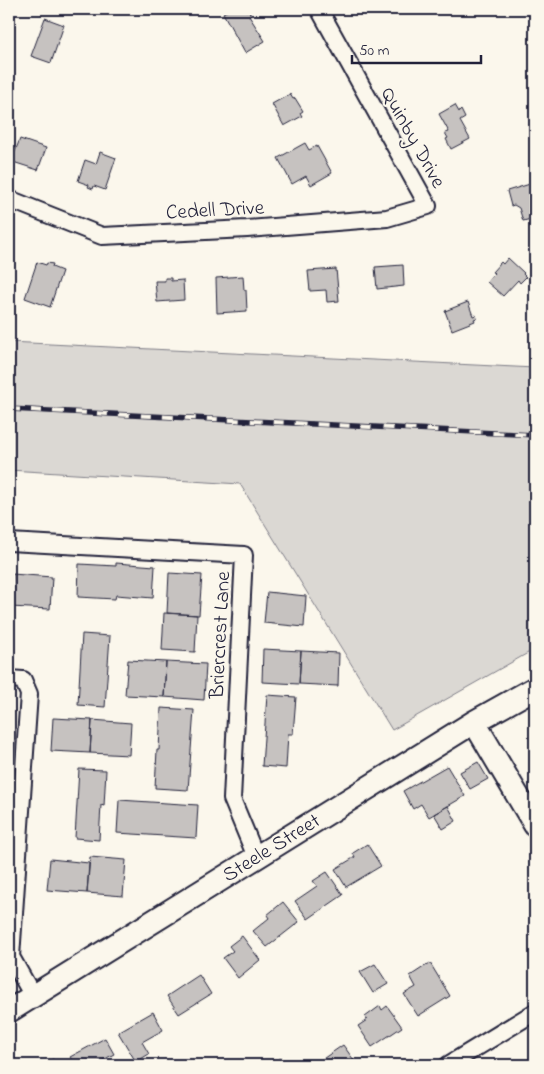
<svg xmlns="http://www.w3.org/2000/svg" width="544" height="1074" font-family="'Indie Flower',sans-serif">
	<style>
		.green { fill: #dbd8d3; stroke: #7e7d87 }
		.building { fill: #c6c2c0; stroke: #22223b }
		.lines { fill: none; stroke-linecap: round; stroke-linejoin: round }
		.street-casing { stroke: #22223b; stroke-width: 20 }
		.secondary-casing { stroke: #22223b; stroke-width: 26 }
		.street { stroke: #fbf7ec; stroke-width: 16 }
		.secondary { stroke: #fbf7ec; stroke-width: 22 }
		.rail-casing { stroke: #22223b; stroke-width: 5.5 }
		.rail { stroke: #fbf7ec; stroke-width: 4; stroke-dasharray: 11; stroke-linecap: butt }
		.labels { text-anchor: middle; stroke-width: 4.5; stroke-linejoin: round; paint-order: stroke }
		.street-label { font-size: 21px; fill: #22223b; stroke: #fbf7ec }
	</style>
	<rect width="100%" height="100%" fill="#fbf7ec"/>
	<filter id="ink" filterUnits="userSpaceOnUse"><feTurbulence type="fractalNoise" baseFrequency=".02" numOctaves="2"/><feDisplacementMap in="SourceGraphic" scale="10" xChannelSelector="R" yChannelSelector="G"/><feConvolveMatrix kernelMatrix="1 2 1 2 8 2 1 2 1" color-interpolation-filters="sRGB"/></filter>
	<g filter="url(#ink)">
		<path class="green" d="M9,342L535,368V649L392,730L240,484L9,470Z"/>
		<path class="building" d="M230,9H245L246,11L248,10L251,15L249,16L265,41L245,53L223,13Z
			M45,18L64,25L51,63L31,56Z
			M290,94L293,99L295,98L303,111L300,113L302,116L284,126L272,104Z
			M455,105L459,112L461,110L465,118L460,121L470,139L451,149L446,139L448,138L445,133L449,132L439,114Z
			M20,139L46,148L38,170L13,162L14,160L12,159Z
			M305,143L309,150L317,146L332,173L311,185L306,176L292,184L278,158Z
			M100,152L116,158L105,190L94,186L93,189L88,187L89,185L78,181L85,160L96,164Z
			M530,184L535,199V218L523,221L519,208L514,205L511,206L507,191Z
			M508,258L524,273L523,274L526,277L520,283L518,280L503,296L487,282L495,273L492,272L501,262L503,264Z
			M37,262L46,265L47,263L53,264L52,267L62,271L50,307L25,298Z
			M403,265L404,286L377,289L375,267Z
			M336,269L339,301L327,302L326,290L310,291L308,271Z
			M243,276L244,290H246L247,311L217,313L216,278Z
			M165,278H171V281L183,280L184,300L157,302L155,281H165Z
			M468,302L473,316L476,315L477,318L474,319L475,321L452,330L445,311Z
			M116,563L155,566L153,598L116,595L115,599L78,597L79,564L116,566Z
			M169,573L202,575L199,615L167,613Z
			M12,574L52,577L50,609L10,607Z
			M267,592L306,596L304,627L264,623Z
			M164,613L197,615L195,652L162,650Z
			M82,634L110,636L105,707L78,705Z
			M263,649L301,651L299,684L262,682Z
			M301,651L339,653L338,686L299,684Z
			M128,660L166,662L164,697L125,695Z
			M166,662L206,664L204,700L164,697Z
			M267,695L296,697L293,734H288L286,768L262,766Z
			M161,708L194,710L188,790L155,788L157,750H159Z
			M53,718L92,720L90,753L51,751Z
			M92,720L131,723L129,755L90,753Z
			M478,762L488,779L470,789L460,772Z
			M447,766L465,796L429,817L421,804L413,809L403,791Z
			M79,769L106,770L104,806L101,805L99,840L75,838Z
			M119,800L198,805L196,838L117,833Z
			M448,806L456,821L443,829L434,814Z
			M367,844L381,866L346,887L335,869L355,857L353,853Z
			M90,857L126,860L123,896L87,893Z
			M50,859L89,863L87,893L47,890Z
			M327,872L343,895L308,919L295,901L317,886L313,881Z
			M283,902L299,922L267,947L253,931L269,918L267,915Z
			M242,936L260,960L238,978L223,958L233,951L229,946Z
			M430,963L450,996L418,1016L404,994L416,987L410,976Z
			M375,964L388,984L373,993L360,972Z
			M199,975L211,994L179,1014L167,996Z
			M380,1006L382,1010L387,1006L402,1027L372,1047L358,1026L367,1020L365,1017Z
			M153,1012L163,1030L142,1042L149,1054L136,1062L118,1032Z
			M105,1038L114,1054L94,1065H75L70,1057Z
			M343,1045L356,1063L352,1065H314Z
			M280,1058L285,1065H271Z
			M53,1059L57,1065H43Z"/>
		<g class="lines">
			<defs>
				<path id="street" d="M9,199L102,236L247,229L387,218L428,206L319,9
					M9,542L244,555L232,799L256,857
					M9,679L23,680L29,694L11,957L33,996
					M448,1065L535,1012"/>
				<path id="secondary" d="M474,722L535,825
					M9,1011L474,722L535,688"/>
			</defs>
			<use href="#street" class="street-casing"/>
			<use href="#secondary" class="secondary-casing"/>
			<use href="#street" class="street"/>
			<use href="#secondary" class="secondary"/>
			<defs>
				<path id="rail" d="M9,409L535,435"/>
			</defs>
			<use href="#rail" class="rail-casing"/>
			<use href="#rail" class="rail"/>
		</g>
	</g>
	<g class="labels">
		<g class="street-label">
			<text transform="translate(414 137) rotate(61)" y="7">Quinby Drive</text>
			<text transform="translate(215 209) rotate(-3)" y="7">Cedell Drive</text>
			<text transform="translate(219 635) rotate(-87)" y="7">Briercrest Lane</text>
			<text transform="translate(271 847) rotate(-32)" y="7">Steele Street</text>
		</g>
	</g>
	<rect width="544" height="1074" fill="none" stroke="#fbf7ec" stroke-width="30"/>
	<rect x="15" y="15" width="514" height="1044" fill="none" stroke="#22223b" stroke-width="2" filter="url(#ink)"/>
	<path d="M352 55v8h129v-8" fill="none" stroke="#22223b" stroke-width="2.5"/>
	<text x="359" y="55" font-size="15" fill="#22223b" stroke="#fbf7ec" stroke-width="4" paint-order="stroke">50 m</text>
</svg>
